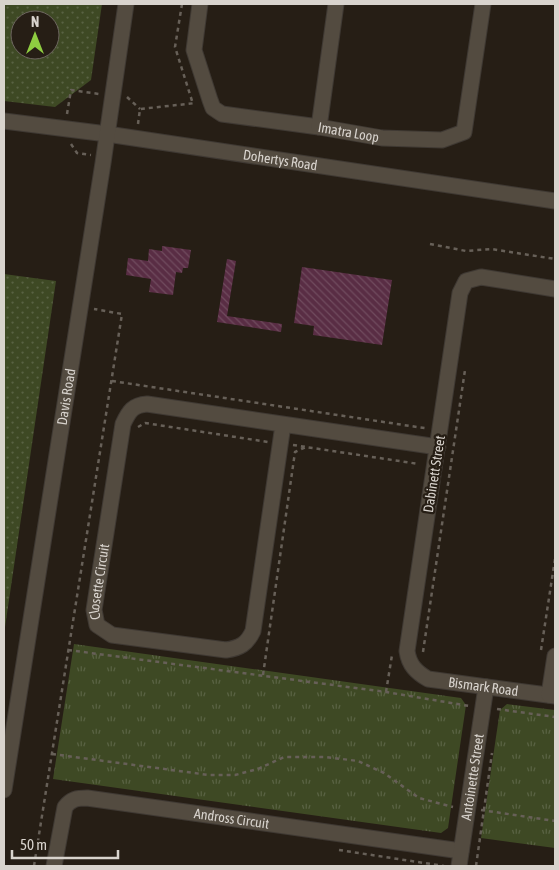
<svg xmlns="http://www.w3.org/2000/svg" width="559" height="870" font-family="'Asap Condensed',sans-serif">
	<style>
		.grass { fill: url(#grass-dots); fill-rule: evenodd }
		.park { fill: url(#park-tufts) }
		.building { fill: url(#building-back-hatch) }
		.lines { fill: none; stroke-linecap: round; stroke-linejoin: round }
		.minor-casing { stroke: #3f3933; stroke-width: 17 }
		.path { stroke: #676058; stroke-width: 2.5; stroke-dasharray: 4 4; stroke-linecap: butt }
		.minor { stroke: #534b40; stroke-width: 15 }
		.labels { text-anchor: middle; stroke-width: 4.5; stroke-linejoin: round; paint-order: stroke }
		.street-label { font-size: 14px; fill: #d8d3cd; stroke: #261e15 }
	</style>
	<defs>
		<pattern id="grass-dots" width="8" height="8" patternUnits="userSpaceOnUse" patternTransform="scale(1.25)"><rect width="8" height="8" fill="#3e4924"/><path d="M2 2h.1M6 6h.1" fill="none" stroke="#596243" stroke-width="1.8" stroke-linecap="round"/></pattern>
		<pattern id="park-tufts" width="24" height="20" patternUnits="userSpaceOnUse" patternTransform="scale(1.25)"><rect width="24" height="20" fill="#3e4924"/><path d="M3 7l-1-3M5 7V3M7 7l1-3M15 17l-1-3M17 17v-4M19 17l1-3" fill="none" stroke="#596243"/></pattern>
		<pattern id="building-back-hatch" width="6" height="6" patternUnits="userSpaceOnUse" patternTransform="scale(1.25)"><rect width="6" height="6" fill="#592d44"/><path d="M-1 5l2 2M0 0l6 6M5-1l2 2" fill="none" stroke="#704b5e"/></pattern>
	</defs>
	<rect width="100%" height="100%" fill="#261e15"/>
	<path class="grass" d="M4,4H102L91,80L55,107L4,101ZM20,20H50V50H20Z
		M4,274L56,281L4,634Z"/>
	<path class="park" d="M74,644L461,698L466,705L448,828L441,833L53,779Z
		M507,704L555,710V848L481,838L500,710Z"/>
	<path class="building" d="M162,246L191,250L188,268H183L182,273L176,272L173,295L149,292L151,279L126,275L128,258L148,261L149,249L162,251Z
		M227,259L236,261L227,316L282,324L281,332L217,322Z
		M302,267L392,280L382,345L313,335L314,326L294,323Z"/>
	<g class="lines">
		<defs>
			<g id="minor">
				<path id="s1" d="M200,4L194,50L210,100L213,108L222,114L319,127L382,138L442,140L464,132L483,4"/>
				<path id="s2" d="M4,121L107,134L555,201"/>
				<path d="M319,127L336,4"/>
				<path id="s3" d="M555,289L481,277L466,281L460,293L407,651C409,665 416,672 428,679L555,696"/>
				<path id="s4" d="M283,425L253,631C247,644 240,648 226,650L112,635L97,625L94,610L123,424C129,411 133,405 147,404L438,447"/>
				<path d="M549,695L555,656"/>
				<path id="s5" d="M4,790L103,163L126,4"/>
				<path id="s6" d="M54,866L65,807C71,799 77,798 87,798L461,851"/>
				<path id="s7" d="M459,866L486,687"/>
			</g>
		</defs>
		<use href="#minor" class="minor-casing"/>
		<path class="path" d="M182,4L175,47L193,104
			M127,97L140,109
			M67,114L71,90L99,94
			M138,124L140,109L196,103
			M71,144L77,153L91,155
			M430,244L466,251L491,249L555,259
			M112,381L417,427L425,428V426
			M138,427L145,423L268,442
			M293,445L306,447
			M68,650L386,692L469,706
			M541,650L555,559
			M423,652L465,370
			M263,675L295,452L306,447L419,464
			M386,692L392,655
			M497,709L555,717
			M52,754L209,775H235L258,769L284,757H326L358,761L384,773L419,798L453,807
			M481,810L555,821
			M339,850L444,866
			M34,866L122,314L94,309
			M476,866L492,753"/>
		<use href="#minor" class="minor"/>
	</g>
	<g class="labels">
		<g class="street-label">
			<text dy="5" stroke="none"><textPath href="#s1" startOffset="246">Imatra Loop</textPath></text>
			<text dy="5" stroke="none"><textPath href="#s2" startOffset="279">Dohertys Road</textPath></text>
			<text dy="5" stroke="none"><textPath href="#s5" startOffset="398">Davis Road</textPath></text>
			<text transform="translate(434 474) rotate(-81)" y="5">Dabinett Street</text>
			<text dy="5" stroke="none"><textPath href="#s4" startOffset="420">Closette Circuit</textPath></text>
			<text dy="5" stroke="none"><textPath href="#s3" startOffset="558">Bismark Road</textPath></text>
			<text dy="5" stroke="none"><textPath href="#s7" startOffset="90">Antoinette Street</textPath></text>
			<text dy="5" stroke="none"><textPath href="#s6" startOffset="231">Andross Circuit</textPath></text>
		</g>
	</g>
	<rect width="559" height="870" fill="none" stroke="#d8d3cd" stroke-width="10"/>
	<g transform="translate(35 35)"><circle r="24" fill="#261e15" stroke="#6d665f"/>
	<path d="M0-4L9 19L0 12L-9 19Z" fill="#8fcd41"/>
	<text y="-8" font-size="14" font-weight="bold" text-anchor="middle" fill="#d8d3cd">N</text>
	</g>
	<path d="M12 850v8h106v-8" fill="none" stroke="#d8d3cd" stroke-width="2.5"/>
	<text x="20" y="850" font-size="15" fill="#d8d3cd" stroke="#261e15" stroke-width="4" paint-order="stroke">50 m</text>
</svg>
